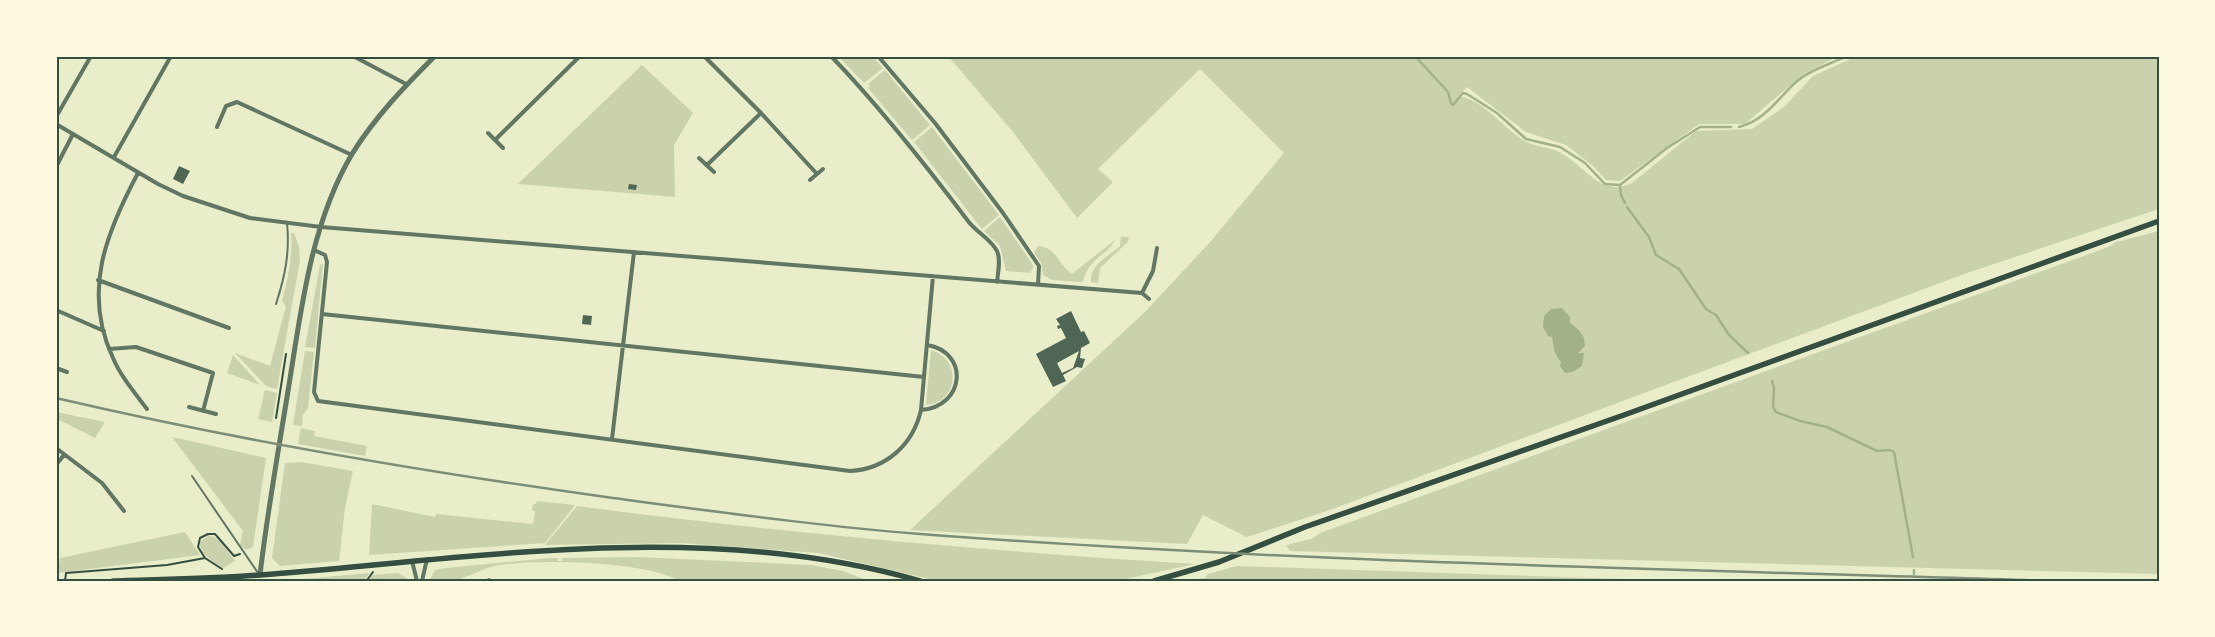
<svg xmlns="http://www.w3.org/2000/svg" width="2215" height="637" font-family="Poppins,sans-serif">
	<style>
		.green { fill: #cad2ad }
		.water { fill: #a3b18a }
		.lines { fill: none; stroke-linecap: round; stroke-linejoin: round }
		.stream { stroke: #a3b18a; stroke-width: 2.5 }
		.building { fill: #4f6655; fill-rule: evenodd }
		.path { stroke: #344e41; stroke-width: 2 }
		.service { stroke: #617663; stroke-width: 2 }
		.minor { stroke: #617663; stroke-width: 4 }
		.tertiary { stroke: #617663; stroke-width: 5 }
		.secondary { stroke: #344e41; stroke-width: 5.5 }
		.rail { stroke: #7c8e77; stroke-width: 2.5 }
		.neatline { fill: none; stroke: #344e41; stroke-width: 2 }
	</style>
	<rect width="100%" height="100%" fill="#e9edc9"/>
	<path class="green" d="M838,56H872L883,68L864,83Z
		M948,56H1838L1802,75L1745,124H1699L1620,181L1606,180L1593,166L1566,145L1526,132L1467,87L1458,96C1483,100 1499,123 1520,138C1531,147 1547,146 1559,152C1585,165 1600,198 1632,183L1696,131L1752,129L1784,107L1813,76L1857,56H2159V209L1967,273L1330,510L1247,537L1203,515L1187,544L910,530L1146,311L1211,241L1284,153L1200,69L1098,169L1113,182L1077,218L1013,132Z
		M642,65L693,113L674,145L675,197L518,184Z
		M885,70L930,125L912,140L868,88L870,86L868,84Z
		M932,127L999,215L982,229L914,142Z
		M1000,217L1033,265V268L1030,273L1006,271L1000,246L984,231Z
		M2159,231V574L1290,551L1286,545L1311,539L1320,533L2111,246L2116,242Z
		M291,233H294L299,247L300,260L277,389L266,386L235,353L270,366L286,306L282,301C288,278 293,257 291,233Z
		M1121,237H1129L1128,242L1100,268L1098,283L1091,282C1089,265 1109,256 1120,246Z
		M1115,240C1106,257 1088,258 1083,282L1052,280L1043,275L1041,262L1034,253L1038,246C1058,248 1058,265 1072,274Z
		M323,263L315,348L305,347L320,265Z
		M931,350C962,359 959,402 926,405Z
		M305,351L314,352L308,408L303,415L302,426L293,425Z
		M233,355L260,385L227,373Z
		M265,390L277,393L272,422L258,419Z
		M56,412L105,422L95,438L57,419Z
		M301,428L315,431L314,436L367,446L365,456L298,444Z
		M172,437L266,458L253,547L246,550L240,545L243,531Z
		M301,462L353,471L345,508L339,561L280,566L272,558L285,463Z
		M537,501L575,505L545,543L369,555L372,504L435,517L436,514L533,524L535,511H532L533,504H536Z
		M577,506C782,533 988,551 1195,564L1116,581H938L818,553L681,543L545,545Z
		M185,532L200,555L58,573L60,558Z
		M209,535L219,540L235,561L223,568C213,561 199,555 200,542Z
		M637,557L811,565L843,571L869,581H679C649,561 531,558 495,566C481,569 469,577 456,580C447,582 437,581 429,581L435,570L446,568L549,558H558V561H562V558Z
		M1237,566L1679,581H1178L1205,578L1208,574Z
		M370,573L365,579L353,581H280Z
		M398,573L411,581H367L372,575Z"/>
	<path class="water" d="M1562,308L1570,317V323C1579,330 1585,334 1585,346L1578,353H1584L1582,366L1573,372L1565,373L1560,366L1561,362C1553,353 1554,348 1552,337L1548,336L1543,327L1544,316L1551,309Z"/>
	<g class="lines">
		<path class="stream" d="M1415,56L1448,92L1451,103L1453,105L1463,93L1467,94L1497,113L1526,139L1560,147L1585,163L1605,184L1620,185L1667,148L1700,127H1731
			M1739,127C1765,121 1779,97 1797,81C1811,69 1831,64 1847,56
			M1620,185L1621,195L1625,203
			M1627,207L1649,237L1656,255L1679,269L1706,309L1716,315L1729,335L1748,353
			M1772,381L1774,388L1773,407L1776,412L1800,421L1827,427L1877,451L1890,450L1894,452L1913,557
			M1914,570V574"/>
	</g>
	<path class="building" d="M179,166L190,171L183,184L173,179Z
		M629,184L637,185L636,190L628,189Z
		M1071,311L1081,332L1084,331L1090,343L1081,348L1080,358L1085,359L1082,368L1077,367L1063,375L1066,381L1053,387L1036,354L1066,338L1061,328L1058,329L1057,326L1060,325L1056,319ZM1079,351L1073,368L1062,373L1057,363Z
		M583,315L592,316L591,325L582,324Z"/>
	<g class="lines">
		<path class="path" d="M276,418L286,354
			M222,569L205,558L198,547L200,538L208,534H215L234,556L240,554
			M65,581L66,573L167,565L205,558
			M360,581L367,580L373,572"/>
		<path class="service" d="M276,304C285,276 290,253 287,223
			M192,476L258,573"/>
		<path class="minor" d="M353,56L406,84
			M704,56L761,113L817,174
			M831,56C881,108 925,164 968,221C976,232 991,239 997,251C1001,260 998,272 997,282
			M878,56L935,123L1003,213L1039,266L1038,285
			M56,117L91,56
			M56,124L158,184L183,196L250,218L321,227L1142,293L1149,299
			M217,127L226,106L237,102L352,155
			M488,133L503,148
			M495,140L580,56
			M114,157L171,56
			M699,158L714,172
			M707,165L761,113
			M56,167L73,134
			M138,173C106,233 82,292 113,358C121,377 135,393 147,409
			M810,180L823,169
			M314,250L325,255L327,262L314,392L318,401L850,471C886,469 913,445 921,410L933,276
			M98,280L229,328
			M1142,293L1153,271L1157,248
			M56,310L104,331
			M322,314L924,377
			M109,349L136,347L213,373L203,411
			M56,368L67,372
			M189,407L216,414
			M921,410C965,407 970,352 927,345
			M612,439L634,252
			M56,448L102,483L124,511
			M56,465L64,455
			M412,561L417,581
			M422,581L427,559
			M489,581V580"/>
		<path class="tertiary" d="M260,575C267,514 278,453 288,391C301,312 310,225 352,154C375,117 404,87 435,56"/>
		<path class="secondary" d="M113,581C162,579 211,579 260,575C479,558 705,519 920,581
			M1154,581L1219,562L1305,527L1624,415L2159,221"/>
		<path class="rail" d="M56,398C240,441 425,472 613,498C719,512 826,527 933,535C1306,563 1680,569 2053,581"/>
	</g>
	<rect width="2215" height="637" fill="none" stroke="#fefae0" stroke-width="115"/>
	<rect x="58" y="58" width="2100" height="522" class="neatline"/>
</svg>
